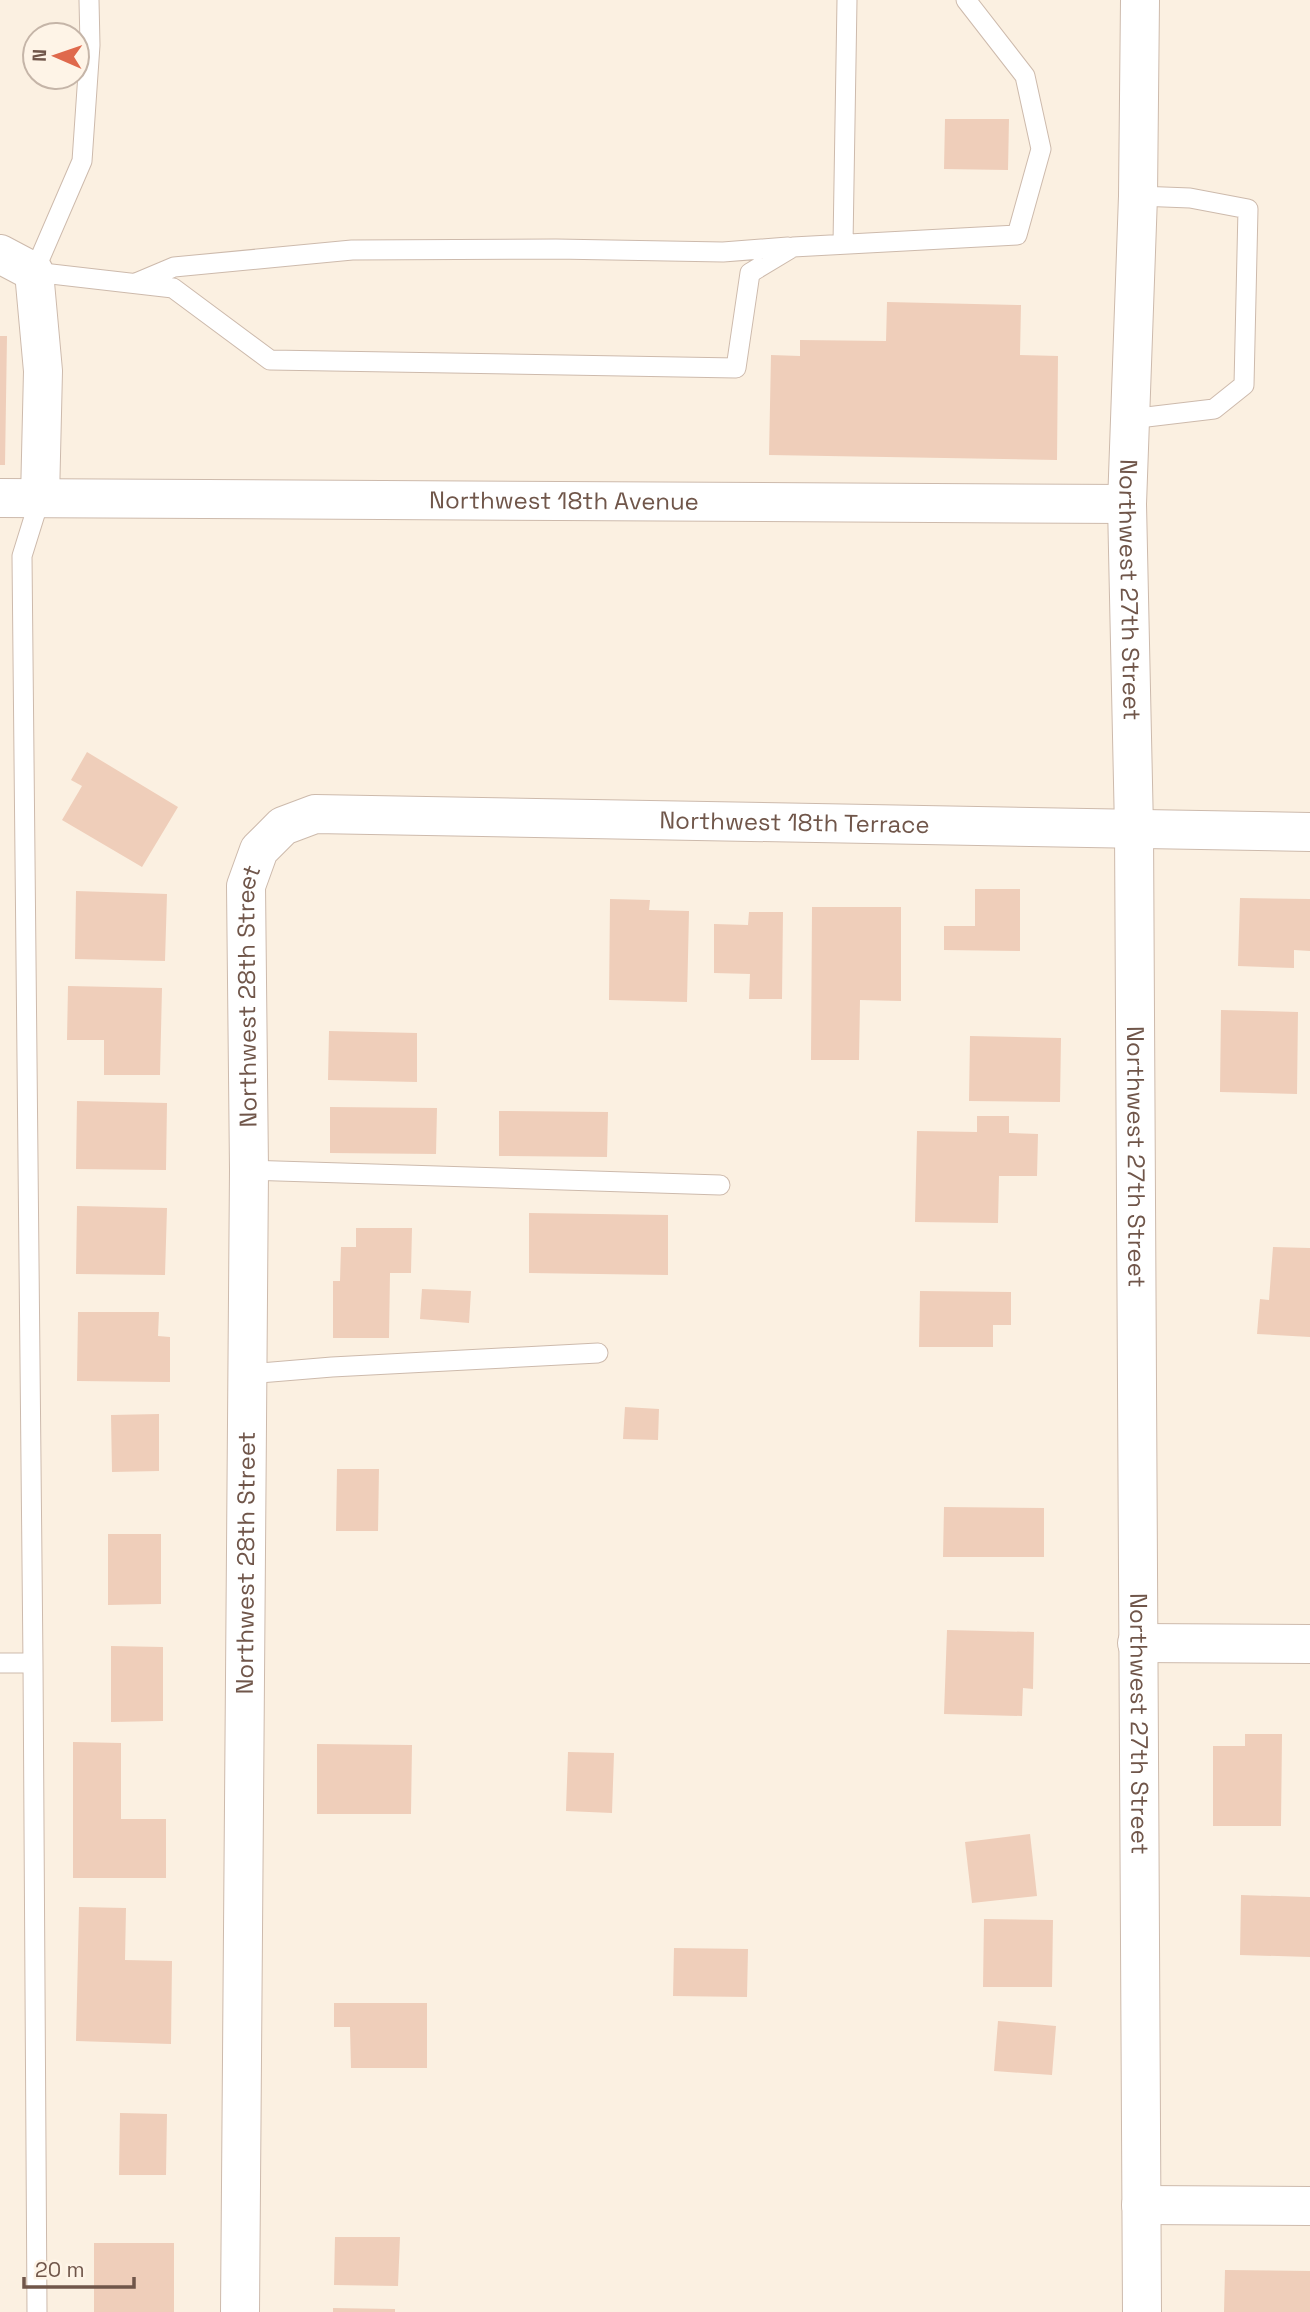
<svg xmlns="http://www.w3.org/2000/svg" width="1310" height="2312" font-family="'Space Grotesk',sans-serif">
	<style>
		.building { fill: #efceba }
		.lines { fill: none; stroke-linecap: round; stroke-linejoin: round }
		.service-casing { stroke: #cdbaac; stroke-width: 21 }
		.minor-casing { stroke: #cdbaac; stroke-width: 40 }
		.service { stroke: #fff; stroke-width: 19 }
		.minor { stroke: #fff; stroke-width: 38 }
		.labels { text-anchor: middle; stroke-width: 7; stroke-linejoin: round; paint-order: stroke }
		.street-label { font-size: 24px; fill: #70564a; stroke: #fef4e7 }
	</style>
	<rect width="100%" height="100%" fill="#fbf0e1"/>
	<path class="building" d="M945,119H1009L1008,170L944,169Z
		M887,302L1021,305L1020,355L1058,356L1057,460L769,455L771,355L800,356V340L886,341Z
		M0,336H7L5,465H0Z
		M87,752L178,807L142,867L62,820L82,786L71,780Z
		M975,889H1020V951L944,950V926H975Z
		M76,891L167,894L165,961L75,959Z
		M1240,898L1310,899V951L1294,950V968L1238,966Z
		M610,899L650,900L649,910L689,911L687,1002L609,1000Z
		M812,907H901V1001L860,1000L859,1060H811Z
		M749,912H783L782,999H749L750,974L714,973V924L748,925Z
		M68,986L162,988L160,1075H104V1040H67Z
		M1221,1010L1298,1012L1297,1094L1220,1092Z
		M329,1031L417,1033V1082L328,1080Z
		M970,1036L1061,1038L1060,1102L969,1101Z
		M77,1101L167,1103L166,1170L76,1169Z
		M330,1107L437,1108L436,1154L330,1153Z
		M499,1111L608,1112L607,1157L499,1156Z
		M977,1116H1009V1133L1038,1134L1037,1176H999L998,1223L915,1222L917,1131L977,1132Z
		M77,1206L167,1208L165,1275L76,1274Z
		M529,1213L668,1215V1275L529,1273Z
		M356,1228H412L411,1273H390L389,1338H333V1281H340L341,1247H356Z
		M1273,1247L1310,1248V1337L1257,1334L1260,1299L1269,1300Z
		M422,1289L471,1291L469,1323L420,1319Z
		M920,1291L1011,1292V1325H993V1347H919Z
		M78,1312H159L158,1336L170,1337V1382L77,1381Z
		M625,1407L659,1409L658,1440L623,1439Z
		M159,1414V1471L112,1472L111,1415Z
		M337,1469H379L378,1531H336Z
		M944,1507L1044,1508V1557H943Z
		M108,1534H161V1604L108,1605Z
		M947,1630L1034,1632L1033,1689L1023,1688L1022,1716L944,1714Z
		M111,1646L163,1647V1721L111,1722Z
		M1245,1734H1282L1281,1826H1213V1746H1245Z
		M73,1742L121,1743V1819H166V1878H73Z
		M317,1744L412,1745L411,1814H317Z
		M568,1752L614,1753L612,1813L566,1811Z
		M1030,1834L1037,1896L972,1903L965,1842Z
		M1241,1895L1310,1897V1957L1240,1955Z
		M79,1907L126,1908L125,1960L172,1961L171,2044L76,2041Z
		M984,1919L1053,1920L1052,1987H983Z
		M674,1948L748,1949L747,1997L673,1996Z
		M334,2003H427V2068H351L350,2027H334Z
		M998,2021L1056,2026L1052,2075L994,2071Z
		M120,2113L167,2114L166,2175H119Z
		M335,2237H400L398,2286L334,2285Z
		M94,2243H174V2312H94Z
		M1225,2270L1310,2271V2312H1224Z
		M333,2308L395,2309V2312H333Z"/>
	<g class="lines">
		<defs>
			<path id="service" d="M89,0L90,45L82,161L34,272L173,288L270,360L736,368L750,273L793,247L1017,235L1041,149L1025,76L966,0
				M843,244L847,0
				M136,283L174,267L352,250L556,249L723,252L788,247
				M1130,419L1214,409L1244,385L1248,209L1190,198L1138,196
				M249,1170L720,1185
				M247,1374L332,1367L598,1353
				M0,1663H33
				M37,2312L33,1663L22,556L40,498"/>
			<g id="minor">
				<path id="s1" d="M1140,0L1138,196L1127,504L1134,829L1142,2312"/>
				<path d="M0,254L34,272L43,371L40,498"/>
				<path id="s2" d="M0,498L1127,504"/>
				<path d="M1137,1643L1310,1644"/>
				<path d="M1141,2205L1310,2206"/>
				<path id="s3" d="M240,2312L249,1170L246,886L259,850L283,826L315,814L1310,832"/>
			</g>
		</defs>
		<use href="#service" class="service-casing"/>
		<use href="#minor" class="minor-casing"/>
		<use href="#service" class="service"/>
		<use href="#minor" class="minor"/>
	</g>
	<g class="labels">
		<g class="street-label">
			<text dy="8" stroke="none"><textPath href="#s2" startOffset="564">Northwest 18th Avenue</textPath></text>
			<text dy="8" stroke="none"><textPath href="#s1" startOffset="590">Northwest 27th Street</textPath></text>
			<text dy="8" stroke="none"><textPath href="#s3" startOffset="2012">Northwest 18th Terrace</textPath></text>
			<text dy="8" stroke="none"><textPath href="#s3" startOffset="1316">Northwest 28th Street</textPath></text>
			<text dy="8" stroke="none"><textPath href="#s1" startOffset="1157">Northwest 27th Street</textPath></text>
			<text dy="8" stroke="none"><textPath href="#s3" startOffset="749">Northwest 28th Street</textPath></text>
			<text dy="8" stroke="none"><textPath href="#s1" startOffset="1724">Northwest 27th Street</textPath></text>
		</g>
	</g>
	<g transform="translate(56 56) rotate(272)"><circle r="33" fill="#fef4e7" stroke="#c5b5a8" stroke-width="2"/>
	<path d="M0-5L12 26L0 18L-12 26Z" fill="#df694c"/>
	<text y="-10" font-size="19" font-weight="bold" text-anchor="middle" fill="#70564a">N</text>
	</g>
	<path d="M24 2277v10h110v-10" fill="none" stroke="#70564a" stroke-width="3.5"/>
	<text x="35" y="2277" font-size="21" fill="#70564a" stroke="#fef4e7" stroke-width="5" paint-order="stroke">20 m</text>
</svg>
